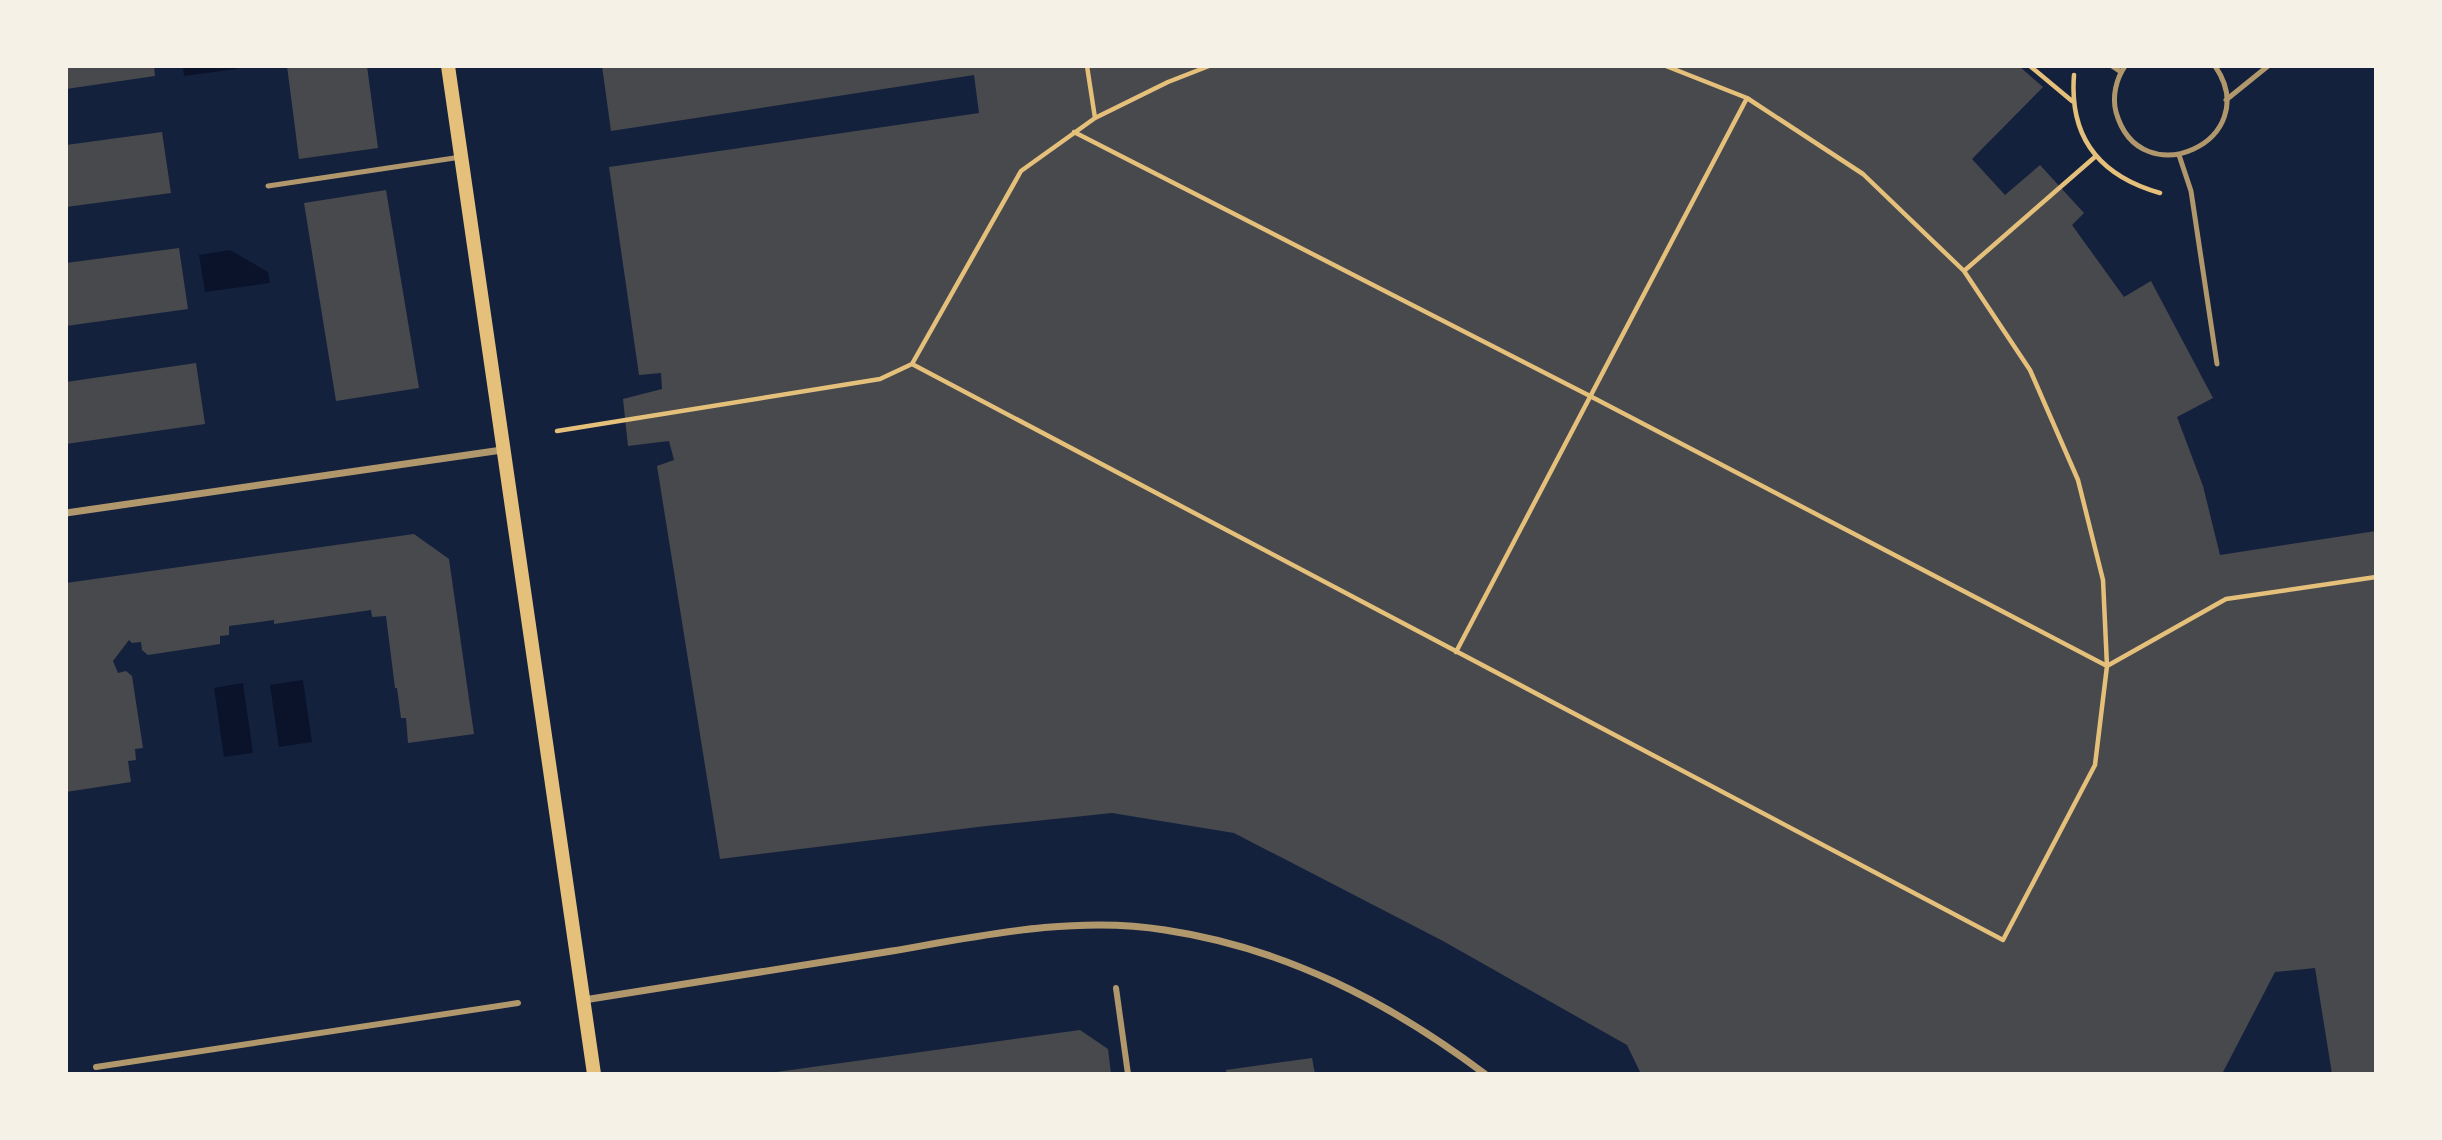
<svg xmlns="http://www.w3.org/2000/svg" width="2442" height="1140" font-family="Montserrat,sans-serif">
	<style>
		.water { fill: #0b132b }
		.building { fill: #48494c }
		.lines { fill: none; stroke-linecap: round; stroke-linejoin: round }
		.path { stroke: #e5c07b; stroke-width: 4.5 }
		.service { stroke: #b1986c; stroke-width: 5 }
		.pedestrian { stroke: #b1986c; stroke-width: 6 }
		.minor { stroke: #b1986c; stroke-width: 7 }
		.secondary { stroke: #e5c07b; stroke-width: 14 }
	</style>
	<rect width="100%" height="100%" fill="#14213d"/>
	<path class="water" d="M183,67H237V69L184,76Z
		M230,250L268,272L270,283L205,292L199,255Z
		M303,680L312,742L279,747L270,685Z
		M243,683L253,753L224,757L214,688Z"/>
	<path class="building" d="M66,66H154L155,76L66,89Z
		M287,66H367L378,148L299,159Z
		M602,66H2019L2043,87L1972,159L2005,195L2040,165L2084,213L2072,225L2124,297L2151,281L2213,398L2177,417L2203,486L2220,555L2376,531V1074H2332L2315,968L2275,972L2222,1074H1641L1627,1045L1443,941L1234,833L1112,813L986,826L720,859L657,466L674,460L669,441L628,446L623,399L662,389L661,373L639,375L609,167L979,113L974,75L611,131Z
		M162,132L171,193L66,207V145Z
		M386,190L419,388L336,401L304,203Z
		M179,248L188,309L66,326V263Z
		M196,363L205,424L66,444V382Z
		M414,534L449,559L474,734L408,743L406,718H401L397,688H395L386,616L372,617L371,610L274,624V620L229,626V635L220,636V644L148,655L142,650L141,642L132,643L129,640L113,661L118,673L126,671L132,676L143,748L135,749L136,760L128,761L131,782L66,792V583Z
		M1080,1030L1108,1049L1111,1074H762Z
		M1312,1058L1315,1074H1227L1226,1070Z"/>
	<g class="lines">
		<path class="path" d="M1087,66L1095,118
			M2030,66L2072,101
			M2074,75C2069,138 2100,176 2160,193
			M1074,132L1590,396L2107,666L2226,599L2376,577
			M1964,271L2096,156
			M912,364L2003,940L2095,765L2107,666L2103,580L2078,480L2030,370L1964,271L1863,174L1747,98L1666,66
			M557,431L880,379L912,364L1021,171L1095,118L1168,82L1209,66
			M1456,652L1747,98"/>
		<path class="service" d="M2112,66L2121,72
			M2125,66C2116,79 2112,97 2116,112C2140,198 2266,140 2215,66
			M2226,100L2268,66
			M2179,155L2191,191L2217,364
			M268,186L461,157"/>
		<path class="pedestrian" d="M1116,988L1128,1074
			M96,1067L518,1003"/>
		<path class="minor" d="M66,513L502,450
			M584,1000C687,984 789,967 892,951C980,936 1076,915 1165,930C1285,948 1389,1002 1485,1074"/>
		<path class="secondary" d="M448,66L594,1074"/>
	</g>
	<rect width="2442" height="1140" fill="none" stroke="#f6f1e7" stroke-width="136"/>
</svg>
